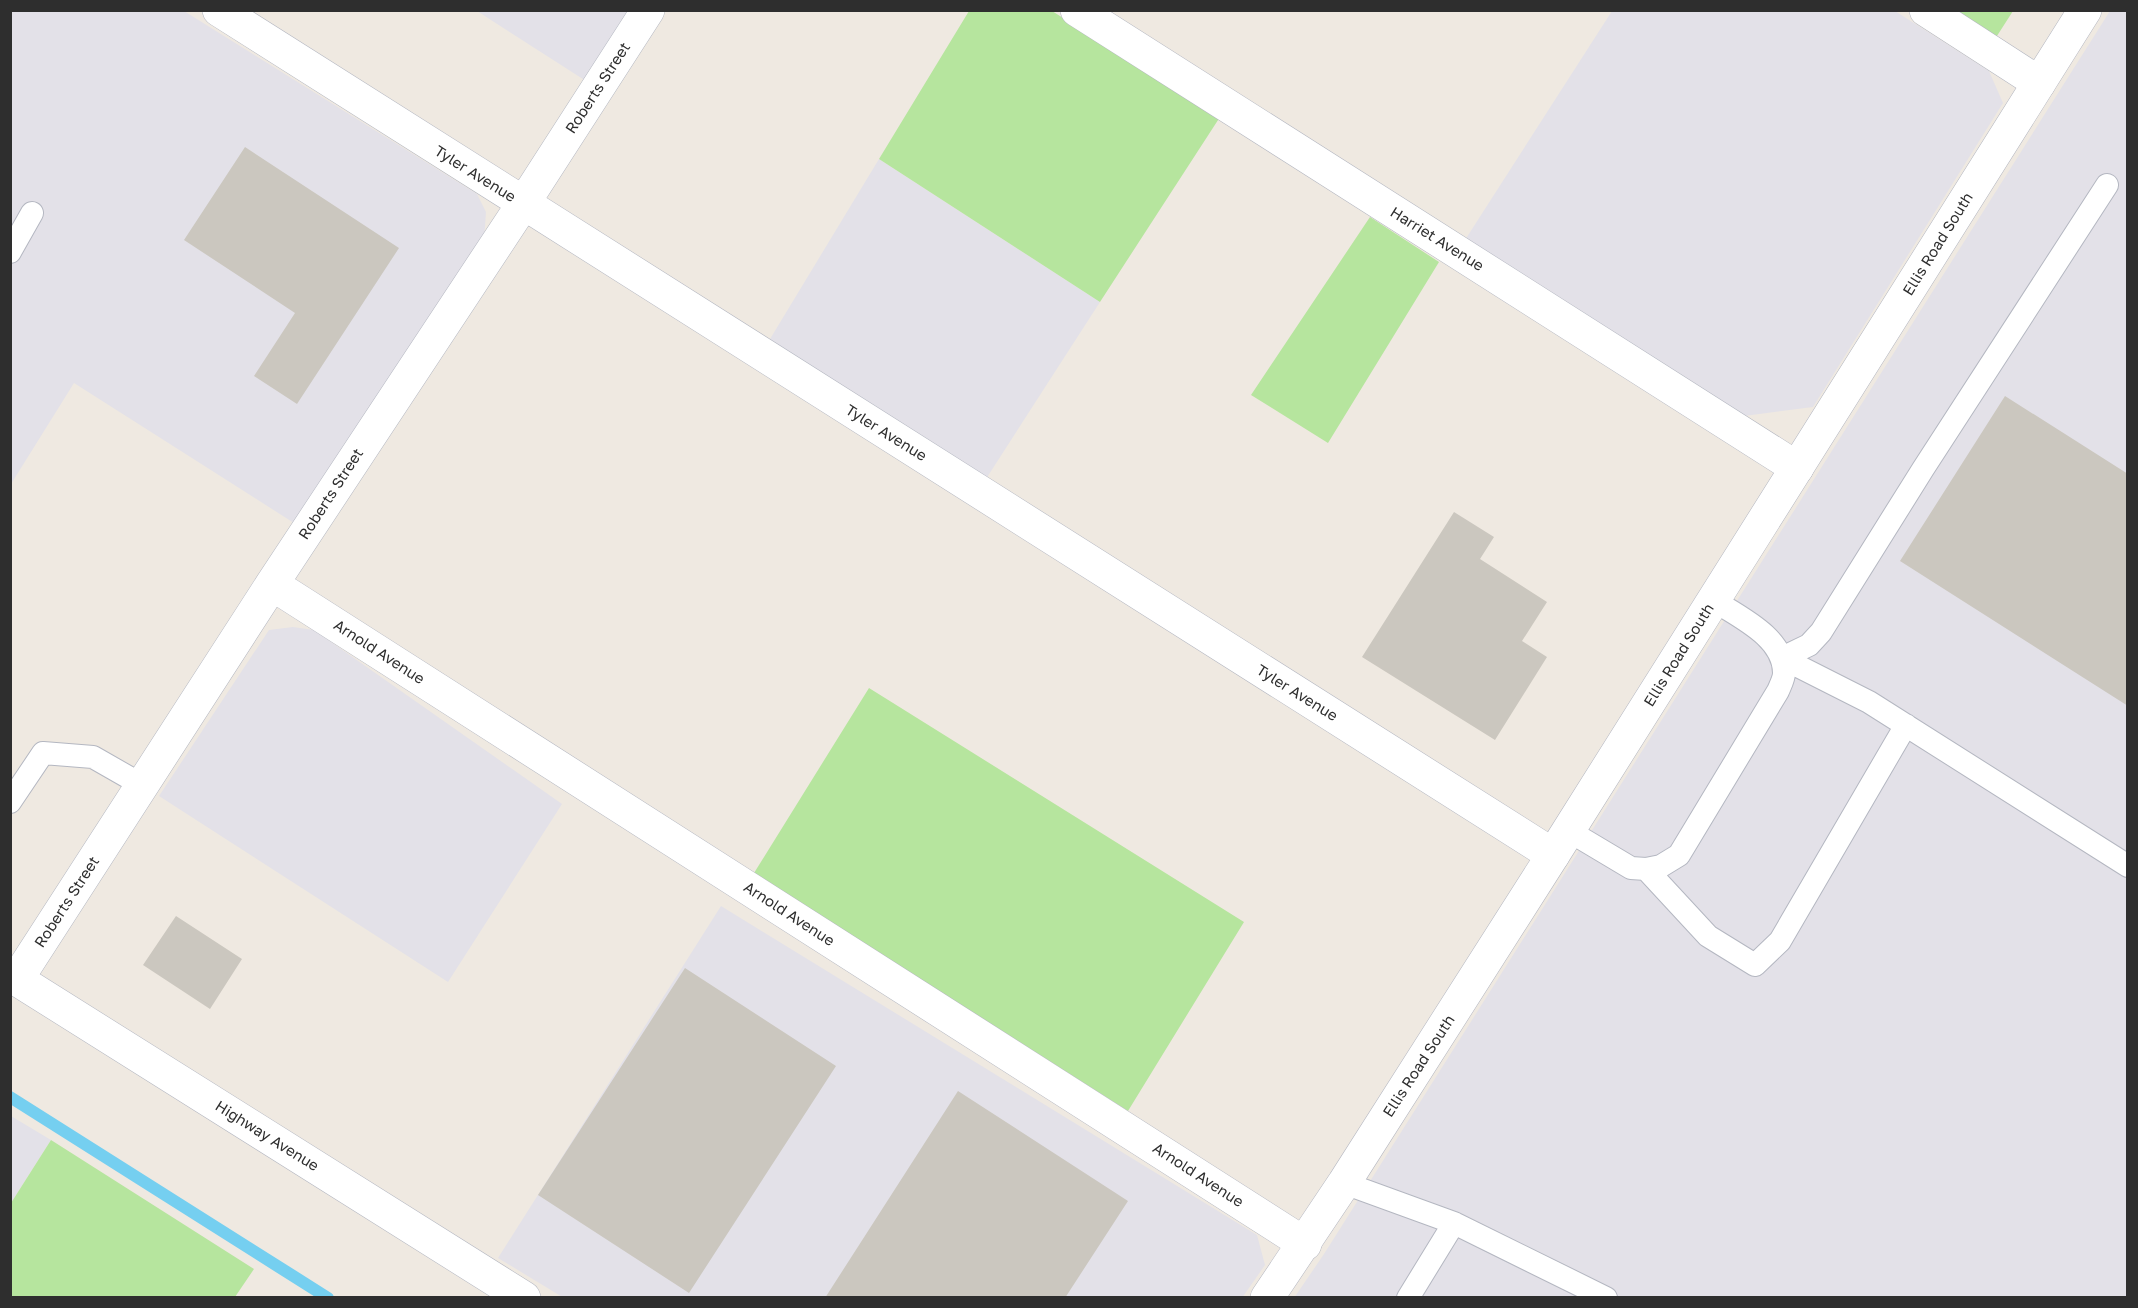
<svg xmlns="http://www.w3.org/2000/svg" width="2138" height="1308" font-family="'Golos Text',sans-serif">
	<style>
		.industrial { fill: #e3e1e8 }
		.green { fill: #b6e59e }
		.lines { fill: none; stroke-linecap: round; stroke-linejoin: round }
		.stream { stroke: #75cff0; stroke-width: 12 }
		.building { fill: #cbc7bf }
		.lane-casing { stroke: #b4b7c1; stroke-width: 24 }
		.street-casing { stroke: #b4b7c1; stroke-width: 34 }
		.secondary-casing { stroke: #b4b7c1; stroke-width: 34 }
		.lane { stroke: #fff; stroke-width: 22 }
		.street { stroke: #fff; stroke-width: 33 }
		.secondary { stroke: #fff; stroke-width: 33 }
		.labels { text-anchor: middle; stroke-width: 6; stroke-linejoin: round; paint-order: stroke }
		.street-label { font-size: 15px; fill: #2e2e2e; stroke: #fff }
	</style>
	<rect width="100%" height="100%" fill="#efe9e1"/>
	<path class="industrial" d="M11,11H184L477,194L486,212L484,240L294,523L74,383L11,484Z
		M477,11H632L586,81Z
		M1612,11H1895L1989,71L2003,103L1813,407L1744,416L1465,240Z
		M2110,11H2127V1297L1294,1298L1324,1254Z
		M879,159L1100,302L984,482L767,344Z
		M293,627L314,630L562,804L448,982L159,796L269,630Z
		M721,906L1257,1235L1265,1265L1242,1298H564L498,1258Z
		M11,1116L51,1140L11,1203Z"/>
	<path class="green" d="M969,11H1052L1220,117L1100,302L879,159Z
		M1950,11H2013L1995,39Z
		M1370,217L1439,262L1328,443L1251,395Z
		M869,688L1244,922L1128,1111L754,873Z
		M51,1140L254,1269L235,1297H11V1203Z"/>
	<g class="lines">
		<path class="stream" d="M10,1097L328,1298"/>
	</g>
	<path class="building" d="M245,147L399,248L297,404L254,376L295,313L184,240Z
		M2005,396L2128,474V706L1900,561Z
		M1454,512L1494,537L1480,559L1547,602L1522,641L1547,657L1495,740L1362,657Z
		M176,916L242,959L210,1009L143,965Z
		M685,968L836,1066L689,1293L538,1195Z
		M958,1091L1128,1201L1065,1298H825Z"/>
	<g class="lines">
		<defs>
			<path id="lane" d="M10,252L32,213
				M1782,658L1809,645L1821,632L1923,469L2107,185
				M1782,658L1869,702L2128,866
				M10,802L43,753L93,757L142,785
				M1569,831L1631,868L1646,869L1661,866L1679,855L1778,691C1780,686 1784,679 1784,673C1784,637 1739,617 1713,600
				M1646,869L1708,936L1755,965L1780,941L1906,725
				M1344,1183L1454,1223L1606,1298
				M1408,1298L1454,1223"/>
			<path id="street" d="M219,10L1553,855
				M1077,10L1797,468
				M1926,10L2039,83
				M272,584L1305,1244
				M17,979L272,584L523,204L648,10"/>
			<path id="secondary" d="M10,975L524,1298
				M1267,1298L1344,1183L1553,855L2085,10"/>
		</defs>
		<use href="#lane" class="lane-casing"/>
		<use href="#street" class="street-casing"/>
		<use href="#secondary" class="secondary-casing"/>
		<use href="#lane" class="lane"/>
		<use href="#street" class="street"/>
		<use href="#secondary" class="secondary"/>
	</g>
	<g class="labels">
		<g class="street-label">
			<text transform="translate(598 88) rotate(-57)" y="5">Roberts Street</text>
			<text transform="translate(475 174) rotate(32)" y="5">Tyler Avenue</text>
			<text transform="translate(1437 239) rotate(32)" y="5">Harriet Avenue</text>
			<text transform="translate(1938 244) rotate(-58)" y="5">Ellis Road South</text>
			<text transform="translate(886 433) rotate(32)" y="5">Tyler Avenue</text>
			<text transform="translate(331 494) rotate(-57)" y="5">Roberts Street</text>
			<text transform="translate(379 652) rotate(33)" y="5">Arnold Avenue</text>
			<text transform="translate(1679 655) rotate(-58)" y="5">Ellis Road South</text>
			<text transform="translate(1297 693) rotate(32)" y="5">Tyler Avenue</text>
			<text transform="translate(67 902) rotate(-57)" y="5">Roberts Street</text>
			<text transform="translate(789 914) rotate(33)" y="5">Arnold Avenue</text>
			<text transform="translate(1419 1066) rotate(-57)" y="5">Ellis Road South</text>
			<text transform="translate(267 1136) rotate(32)" y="5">Highway Avenue</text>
			<text transform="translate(1198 1175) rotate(33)" y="5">Arnold Avenue</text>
		</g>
	</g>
	<rect width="2138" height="1308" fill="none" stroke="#2e2e2e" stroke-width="24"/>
</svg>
